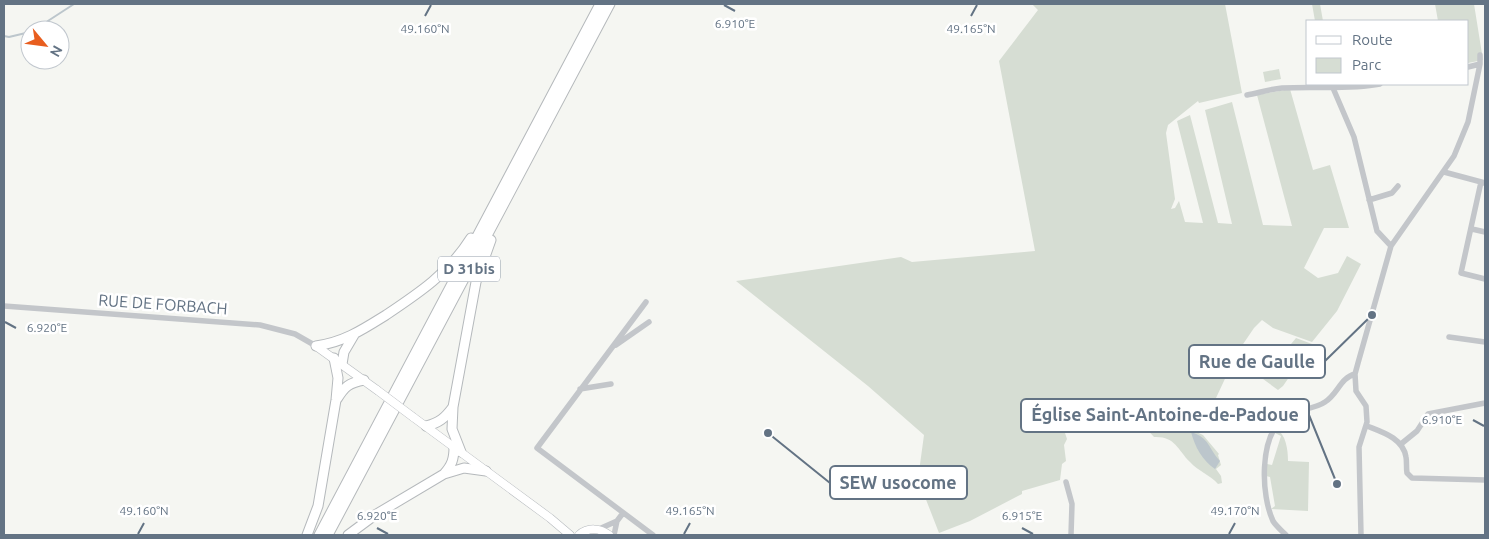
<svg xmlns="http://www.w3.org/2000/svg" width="1489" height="539" font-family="Ubuntu,sans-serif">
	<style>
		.green { fill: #d6ddd3 }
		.water { fill: #bcc6cc }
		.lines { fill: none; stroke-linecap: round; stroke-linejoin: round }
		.stream { stroke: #bcc6cc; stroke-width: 2 }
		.major-casing { stroke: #b6babe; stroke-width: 9 }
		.highway-casing { stroke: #b5b9bc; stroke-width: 11 }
		.minor { stroke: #c3c6ca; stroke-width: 5.5 }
		.major { stroke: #fff; stroke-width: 8 }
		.highway { stroke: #fff; stroke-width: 9 }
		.major-bridge-casing { stroke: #b6babe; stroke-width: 9; stroke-linecap: butt }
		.major-bridge { stroke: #fff; stroke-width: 8 }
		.ticks { fill: none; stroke: #637384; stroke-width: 2 }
		.labels { text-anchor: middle; stroke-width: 5; stroke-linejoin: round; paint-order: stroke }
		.shield { fill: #fff; stroke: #929da9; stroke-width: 1 }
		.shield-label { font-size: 15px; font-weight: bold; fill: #637384 }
		.street-label { font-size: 16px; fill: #637384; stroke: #fff }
		.ticks-label { font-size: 12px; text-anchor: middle; fill: #637384; stroke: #fff; stroke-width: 5; stroke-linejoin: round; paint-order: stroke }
		.leader { fill: none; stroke: #637384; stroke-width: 2 }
		.callout-dot { fill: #637384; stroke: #fff; stroke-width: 2 }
		.callout { fill: #fff; stroke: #637384; stroke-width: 2 }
		.callout-label { font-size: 18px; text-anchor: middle; font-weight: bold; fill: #637384 }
	</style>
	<rect width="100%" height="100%" fill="#f5f6f2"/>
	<path class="green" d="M1032,4H1225L1242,93L1199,103L1198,101L1168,125L1166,133L1175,199L1171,209L1175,208L1179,201L1185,222L1203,223L1177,121L1190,115L1218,223L1232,224L1205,110L1232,102L1263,225L1292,226L1257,95L1290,89L1313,170L1330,165L1349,228H1324L1304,268L1318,278L1338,273L1347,256L1361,264L1337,311L1312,342L1273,328L1262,320L1254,328L1237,353L1216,398L1208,413L1190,429L1203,435L1219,454L1218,455L1221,465L1216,469L1221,476L1222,483L1218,484C1210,475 1198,471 1190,462C1177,449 1175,436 1154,437L1140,422L1121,420H1071L1065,433L1067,439L1064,445L1066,461L1062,464L1060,480L1022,491V494L970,521L939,533L918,479L924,435L868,386L736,281L901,257L912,262L1035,251L999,61L1038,10Z
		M1312,4H1320L1323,21H1315Z
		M1435,4H1474L1483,60L1468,63V21H1438Z
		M1279,69L1281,79L1265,82L1263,72Z
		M1296,338L1312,344L1283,386L1278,390L1252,371L1258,364L1267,373Z
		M1276,428C1286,435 1288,449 1288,461L1309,462L1308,511L1271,509L1275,506L1270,477L1266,476L1267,464L1272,465L1281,436L1273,432Z"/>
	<path class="water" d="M1191,432C1210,438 1208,448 1220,461L1215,469C1202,460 1195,447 1191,432Z"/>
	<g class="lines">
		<path class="stream" d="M34,30L74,4
			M4,36L9,37L30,32"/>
		<defs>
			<path id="major" d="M316,346L377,390
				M413,417L550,518L570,535
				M579,535C588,527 600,528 609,535"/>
			<path id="highway" d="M316,346C344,342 362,330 386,315C419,293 449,273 471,238
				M342,364L344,352L354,335
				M337,399C345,386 349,383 364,380
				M453,407L452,429L461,452
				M426,426C439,423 445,418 453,407L476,282L491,240
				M444,474C452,465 454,459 454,447
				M307,535L318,506L336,400L338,378L334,358
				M319,535L600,4
				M328,535L610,4
				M348,535L375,515L444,474L464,468L486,471"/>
		</defs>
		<use href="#major" class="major-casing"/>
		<use href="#highway" class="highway-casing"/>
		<path class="minor" d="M1468,67L1480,64
			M1333,88L1354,137L1377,231L1391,246
			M1247,95C1258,93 1270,89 1282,88C1314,86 1348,90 1380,84
			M1444,172L1485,183
			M1481,182L1461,273L1485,279
			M1369,200L1392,193L1398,186
			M1472,229L1485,232
			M646,302L537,448L653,535
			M4,306L260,325L295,334L316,346
			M1449,337L1485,342
			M616,345L649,322
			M580,389L611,384
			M1367,426C1382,432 1403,438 1406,457C1407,462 1406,467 1407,473L1412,478L1485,480
			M1401,444L1417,431L1428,414L1485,403
			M1066,482L1072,504L1071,535
			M599,529L617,521L623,513
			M614,535L617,521
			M1286,535C1282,531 1276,526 1273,521C1261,495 1259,439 1283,418C1294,408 1312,411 1325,402C1338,394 1340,378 1355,374
			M1361,535L1359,447L1367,422L1366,406L1356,391L1355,374L1358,363L1391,246L1454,156L1468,122L1480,64V55"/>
		<use href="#major" class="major"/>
		<use href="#highway" class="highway"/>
		<defs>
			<path id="major-bridge" d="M377,390L413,417"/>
		</defs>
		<use href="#major-bridge" class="major-bridge-casing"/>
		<use href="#major-bridge" class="major-bridge"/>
	</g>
	<path class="ticks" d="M724,5L735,11M425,16L431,5M971,16L977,5M5,322L16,328M1473,420L1484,426M377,528L388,534M1022,528L1033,534M138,534L144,523M684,534L690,523M1229,534L1235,523"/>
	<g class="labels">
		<rect class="shield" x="438" y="256.5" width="62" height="25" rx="4"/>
		<g class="shield-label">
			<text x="469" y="274">D 31bis</text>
		</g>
		<g class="street-label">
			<text transform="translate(163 304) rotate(4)" y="6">RUE DE FORBACH</text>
		</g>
	</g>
	<g class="ticks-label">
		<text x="735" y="28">6.910°E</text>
		<text x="425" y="33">49.160°N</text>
		<text x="971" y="33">49.165°N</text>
		<text x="47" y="332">6.920°E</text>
		<text x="1442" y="424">6.910°E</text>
		<text x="144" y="515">49.160°N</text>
		<text x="690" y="515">49.165°N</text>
		<text x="1235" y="515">49.170°N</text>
		<text x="377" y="520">6.920°E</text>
		<text x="1022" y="520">6.915°E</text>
	</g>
	<path class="leader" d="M1372 315L1325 361M1337 484L1309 415M768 433L830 483"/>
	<g class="callout-dot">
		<circle cx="1372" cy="315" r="5"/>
		<circle cx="1337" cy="484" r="5"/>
		<circle cx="768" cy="433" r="5"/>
	</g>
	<g class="callout">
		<rect x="1189" y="345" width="136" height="33" rx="5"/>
		<rect x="1021" y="399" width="288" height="33" rx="5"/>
		<rect x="830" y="466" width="137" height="33" rx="5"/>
	</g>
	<g class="callout-label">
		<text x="1257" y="368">Rue de Gaulle</text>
		<text x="1165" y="421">Église Saint-Antoine-de-Padoue</text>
		<text x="898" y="489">SEW usocome</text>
	</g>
	<rect width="1489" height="539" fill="none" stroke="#637384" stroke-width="10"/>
	<rect x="1306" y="20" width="162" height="65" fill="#ffffff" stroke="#c1c7ce"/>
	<rect x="1316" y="36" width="25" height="8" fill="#ffffff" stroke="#c1c7ce"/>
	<text x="1352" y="45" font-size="15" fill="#637384">Route</text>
	<rect x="1316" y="58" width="25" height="15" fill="#d6ddd3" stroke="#c1c7ce"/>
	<text x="1352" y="70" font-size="15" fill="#637384">Parc</text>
	<g transform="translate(45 45) rotate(119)"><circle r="24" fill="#ffffff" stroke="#c1c7ce"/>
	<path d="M0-4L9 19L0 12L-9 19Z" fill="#e85e1f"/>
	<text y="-8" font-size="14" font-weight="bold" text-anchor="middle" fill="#637384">N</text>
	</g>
</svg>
